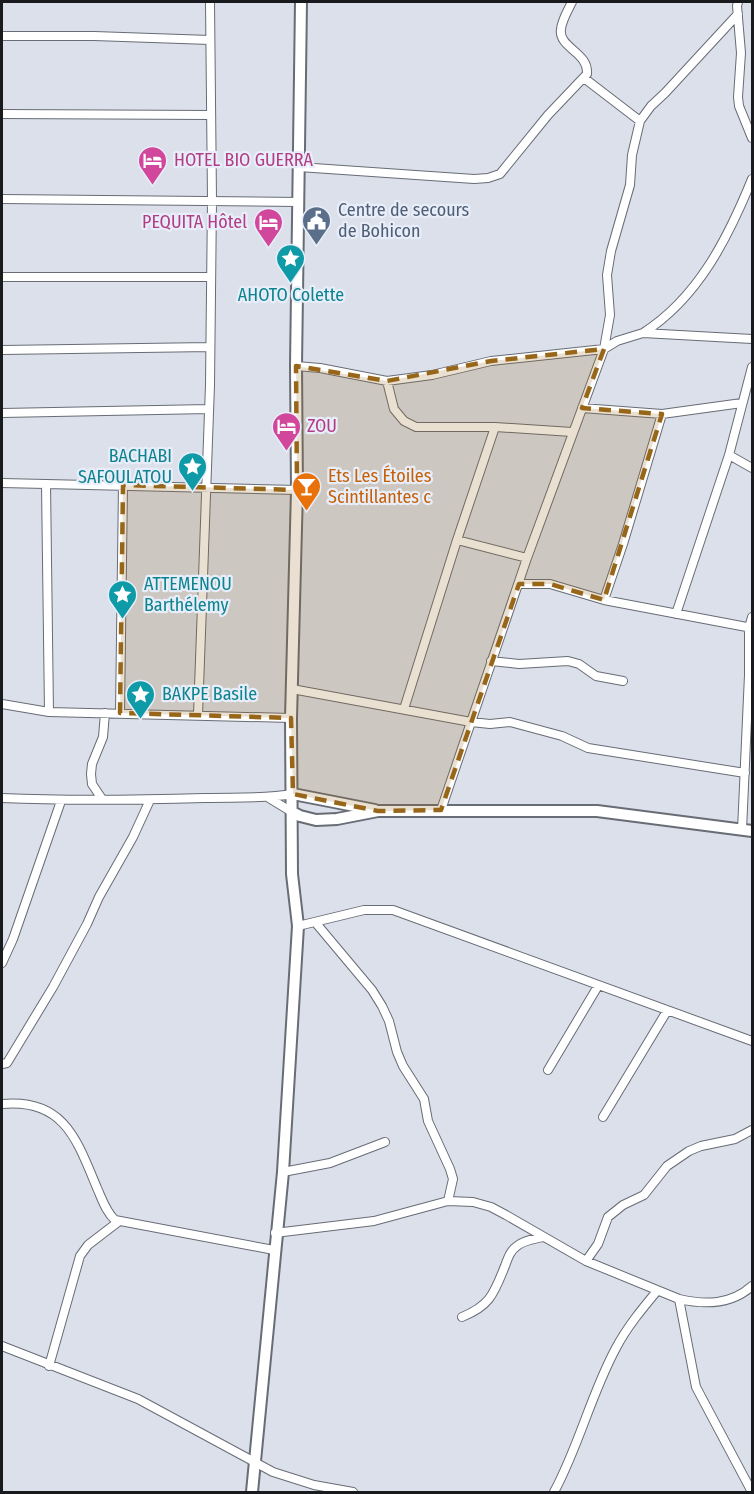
<svg xmlns="http://www.w3.org/2000/svg" width="754" height="1494" font-family="'Fira Sans Condensed',sans-serif">
	<style>
		.lines { fill: none; stroke-linecap: round; stroke-linejoin: round }
		.street-casing { stroke: #676c75; stroke-width: 10 }
		.secondary-casing { stroke: #676c75; stroke-width: 14 }
		.street { stroke: #fff; stroke-width: 8 }
		.secondary { stroke: #fff; stroke-width: 10 }
		.marked { fill: #976618; fill-opacity: 0.2; stroke: #976618; stroke-width: 4.5; stroke-dasharray: 12 8; stroke-linejoin: round }
		.labels { text-anchor: middle; stroke-width: 4.5; stroke-linejoin: round; paint-order: stroke }
		.hotel-label { font-size: 18px; fill: #b23c85; stroke: #e8eef9; text-anchor: start }
		.service-label { font-size: 18px; fill: #4e5e75; stroke: #e8eef9; text-anchor: start }
		.culture-label { font-size: 18px; fill: #0d838f; stroke: #e8eef9; text-anchor: start }
		.food-label { font-size: 18px; fill: #c56008; stroke: #e8eef9; text-anchor: start }
	</style>
	<rect width="100%" height="100%" fill="#dbe0eb"/>
	<g class="lines">
		<defs>
			<path id="street" d="M738,2L737,6L741,53L738,97L739,106L752,138
				M2,36H94L210,40
				M584,78L640,121
				M2,114L211,115
				M299,167L474,179L488,178L500,174L548,115L587,74C589,52 558,48 561,29C562,20 568,10 572,2
				M2,199L299,202
				M2,277H210
				M643,333C698,298 728,238 752,179
				M2,350L210,347
				M296,366L320,368L387,381L432,375L491,361L604,349L617,341L643,333L752,339
				M387,381L394,409L404,421L416,427H495L572,432
				M582,408L662,414L742,403
				M2,413L209,409
				M729,455L752,468
				M2,483L46,484
				M457,540L527,558
				M519,584H550L604,600L752,628
				M604,600L623,544L662,414
				M676,614L729,455L752,367
				M491,661L519,664L568,661L579,664L596,676L623,681
				M292,689L471,722L490,724L510,722L562,736L588,748L745,773
				M2,704L49,712
				M404,709L457,540L495,427
				M120,713L123,485
				M198,715L210,385L212,200L210,2
				M291,718L49,712L46,484L297,490
				M2,798C69,801 137,800 205,798C235,797 263,799 293,794
				M269,798L292,812
				M102,799L92,784L91,774L92,764L103,737L105,713
				M441,810L527,558L604,349L610,315L607,275L611,251L630,185L632,155L640,121L651,106L665,93L738,14
				M742,830L749,675V628L752,617
				M315,922L372,990L382,1006L389,1021L397,1052L403,1066L424,1099L428,1121L450,1169L453,1179L448,1201
				M298,926L364,910H393L752,1041
				M2,963L13,939L61,801
				M2,1064L7,1063L53,987L87,924L99,897L133,837L150,800
				M548,1070L598,986
				M2,1104C64,1098 77,1140 97,1188C102,1199 106,1212 115,1220L274,1250
				M603,1117L667,1011
				M283,1172L330,1163L385,1142
				M275,1233L374,1221L448,1201L473,1202L491,1207L506,1215L586,1261L679,1299C705,1305 731,1305 752,1286
				M586,1261L598,1244L608,1217L623,1205L644,1195L667,1166L689,1151L701,1146L735,1139L752,1130
				M679,1299L696,1387L752,1492
				M462,1317C491,1305 494,1293 505,1266C508,1258 510,1251 517,1246C524,1240 535,1239 543,1237
				M2,1346L138,1399L273,1472L314,1485L353,1492
				M49,1366L80,1256L88,1245L118,1222
				M554,1492C579,1446 591,1394 616,1348C627,1327 642,1309 657,1291"/>
			<path id="secondary" d="M293,794L375,810
				M292,812L300,816L316,820L337,819L378,811H597L752,831
				M252,1492L283,1172L298,926L292,874L291,718L297,490L296,366L301,2"/>
		</defs>
		<use href="#street" class="street-casing"/>
		<use href="#secondary" class="secondary-casing"/>
		<use href="#street" class="street"/>
		<use href="#secondary" class="secondary"/>
	</g>
	<path class="marked" d="M604,349L582,408L662,414L604,600L550,584H519L441,810L378,811L293,794L291,718L120,713L123,485L297,490L296,366L387,381L491,361Z"/>
	<defs>
		<symbol id="hotel-pin" viewBox="-11 -11 22 30"><path d="M0 17L-7.5 6A9.5 9.5 0 1 1 7.5 6Z" fill="#d1479c" stroke="#e8eef9"/><path d="M-6-4.5h1.5V1H6V5H4.5V3h-9V5H-6ZM-4 0a1.8 1.8 0 1 1 3.6 0ZM.5 0V-2.5h3Q6-2.5 6 0Z" fill="#fff"/></symbol>
		<symbol id="civic-pin" viewBox="-11 -11 22 30"><path d="M0 17L-7.5 6A9.5 9.5 0 1 1 7.5 6Z" fill="#5c6f8a" stroke="#e8eef9"/><path d="M-.6-6.5H3V-4.5H.6V-3L4-1V1h2V6H-6V1h2V-1L-.6-3ZM-1.2 2.5V6h2.4V2.5Z" fill="#fff"/></symbol>
		<symbol id="sight-pin" viewBox="-11 -11 22 30"><path d="M0 17L-7.5 6A9.5 9.5 0 1 1 7.5 6Z" fill="#0f9aa8" stroke="#e8eef9"/><path d="M0-6L1.8-2.2L6-1.7L2.9 1.2L3.7 5.4L0 3.3L-3.7 5.4L-2.9 1.2L-6-1.7L-1.8-2.2Z" fill="#fff"/></symbol>
		<symbol id="bar-pin" viewBox="-11 -11 22 30"><path d="M0 17L-7.5 6A9.5 9.5 0 1 1 7.5 6Z" fill="#e8710a" stroke="#e8eef9"/><path d="M-6-5H6L.8 .8V4.5H3.5V6h-7V4.5H-.8V.8Z" fill="#fff"/></symbol>
	</defs>
	<g fill-rule="evenodd">
		<use href="#hotel-pin" x="136" y="144" width="33" height="45"/>
		<use href="#civic-pin" x="300" y="204" width="33" height="45"/>
		<use href="#hotel-pin" x="252" y="206" width="33" height="45"/>
		<use href="#sight-pin" x="274" y="242" width="33" height="45"/>
		<use href="#hotel-pin" x="270" y="410" width="33" height="45"/>
		<use href="#sight-pin" x="176" y="450" width="33" height="45"/>
		<use href="#bar-pin" x="290" y="470" width="33" height="45"/>
		<use href="#sight-pin" x="106" y="578" width="33" height="45"/>
		<use href="#sight-pin" x="124" y="678" width="33" height="45"/>
	</g>
	<g class="labels">
		<g class="hotel-label">
			<text x="174" y="166">HOTEL BIO GUERRA</text>
			<text x="247" y="228" text-anchor="end">PEQUITA Hôtel</text>
			<text x="307" y="432">ZOU</text>
		</g>
		<g class="service-label">
			<text x="338" y="216">Centre de secours<tspan x="338" dy="21">de Bohicon</tspan></text>
		</g>
		<g class="culture-label">
			<text x="291" y="301" text-anchor="middle">AHOTO Colette</text>
			<text x="172" y="462" text-anchor="end">BACHABI<tspan x="172" dy="21">SAFOULATOU</tspan></text>
			<text x="144" y="590">ATTEMENOU<tspan x="144" dy="21">Barthélemy</tspan></text>
			<text x="162" y="700">BAKPE Basile</text>
		</g>
		<g class="food-label">
			<text x="328" y="482">Ets Les Étoiles<tspan x="328" dy="21">Scintillantes c</tspan></text>
		</g>
	</g>
	<rect width="754" height="1494" fill="none" stroke="#181a1e" stroke-width="6"/>
</svg>
